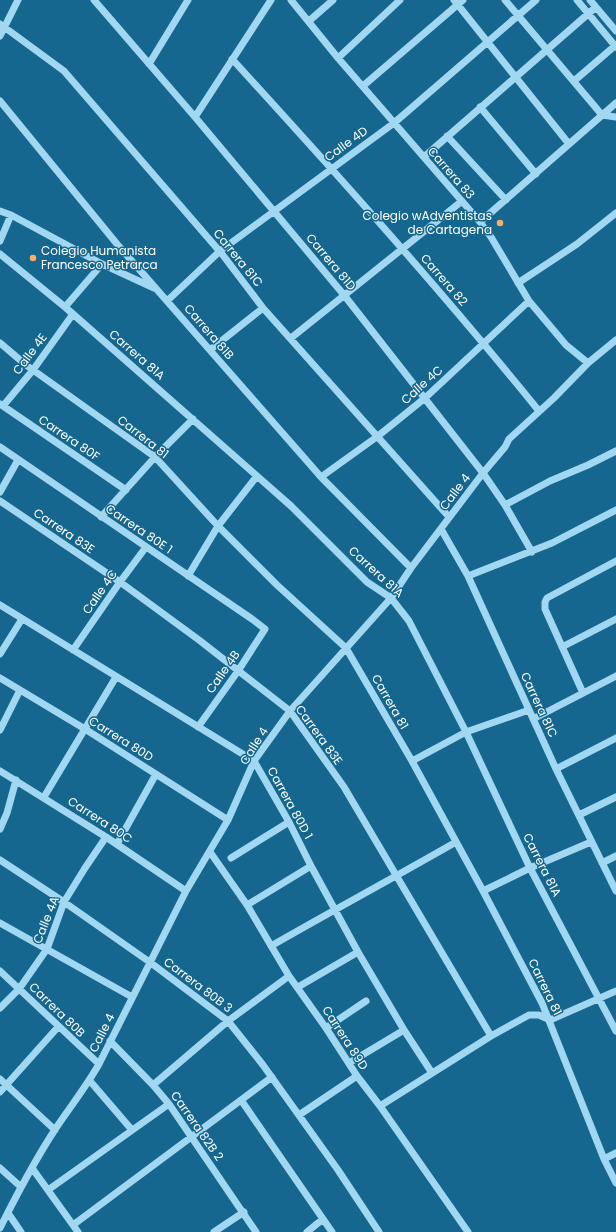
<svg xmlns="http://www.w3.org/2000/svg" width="616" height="1232" font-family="Poppins,sans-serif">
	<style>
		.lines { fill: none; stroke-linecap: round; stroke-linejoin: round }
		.minor { stroke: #a1d7f1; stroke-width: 7 }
		.poi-dot { fill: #ffad61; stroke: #156790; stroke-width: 1.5 }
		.labels { text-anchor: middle; stroke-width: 3; stroke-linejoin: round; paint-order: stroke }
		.street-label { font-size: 12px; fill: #fff; stroke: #156790 }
		.poi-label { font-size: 12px; fill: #fff; stroke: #156790; text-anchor: end }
	</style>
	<rect width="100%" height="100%" fill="#156790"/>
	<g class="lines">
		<path class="minor" d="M94,0L195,117L344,295L483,473L505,505L532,552
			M291,0L338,58L480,222L491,237L529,301L566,345L588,363
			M454,0L569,144
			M505,0L602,115L616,117
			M577,0L616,47
			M590,0L616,31
			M309,21L333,0
			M0,24L64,71L222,254L263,308L449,517
			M0,36L18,0
			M338,58L400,0
			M232,59C337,174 441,290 539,411
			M149,64L188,0
			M574,81L616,45
			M363,86L463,0
			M0,101L117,244L321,477L411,568
			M480,107L536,174
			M195,117L271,0
			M447,136L506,200
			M424,157L596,7
			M0,211L11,215L102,264L154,288
			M480,222L616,103
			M0,241L11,215
			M0,254L65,307L291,506L367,582L391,598L409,621L466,732L530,868L616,1031
			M518,283L577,244L616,213
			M167,301L220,251L394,123L536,0
			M65,307L102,264
			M291,338L462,201
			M0,343L26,365L155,457L218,526L277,585L346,648L412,761L483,891L542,1003L604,1159L616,1183
			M210,350L263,308
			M0,404L126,490
			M3,406L33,370L73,314
			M0,447L252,619L265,629L238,671L198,727
			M321,477L378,436L425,398L529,301
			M0,492L18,460
			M0,501L120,582L199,640L290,711L344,787L491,1036
			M505,505L550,481L588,465L616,451
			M101,517L155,457L193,419
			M441,529L468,576L556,769L616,891
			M188,576L218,526L257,476
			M468,576L552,543L616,510
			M0,605L254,761L289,822L311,866L358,952L404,1030L432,1073
			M562,647L616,619
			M73,650L120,582L146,547
			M0,654L22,619
			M0,678L85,729L228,820
			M583,693L545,609V602L547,598L616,561
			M533,719L616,676
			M0,730L20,690
			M412,761L466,732L529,710
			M556,769L616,738
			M0,771L106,837L186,891
			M44,797L116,677
			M579,815L616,797
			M0,829L7,813L16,780
			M117,844L156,774
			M210,852L247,905L289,976L326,1028L357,1076L380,1106L468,1232
			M231,858L289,822
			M0,860L64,902L151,963L228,1021L263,1065L338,1170L379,1232
			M602,863L616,856
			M483,891L530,868L591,842
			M247,905L311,866
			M0,923L132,997
			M271,946C332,911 395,877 456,842
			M0,971L99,1064
			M298,987L358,952
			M0,1008L19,989L47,949L64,902L85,868L106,837
			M326,1028L366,1001
			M110,1041L153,1085L169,1104L256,1232
			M349,1063L404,1030
			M0,1079L55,1130
			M90,1081L132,1130
			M153,1085L228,1021L289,976
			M0,1092L58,1027
			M241,1100L332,1232
			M380,1106L491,1036L529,1015H539L550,1020L616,991
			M299,1115L357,1076
			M604,1159L616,1153
			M0,1168L21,1187
			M32,1168L78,1232
			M48,1190L169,1104
			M8,1213L21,1232
			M73,1225L272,1077
			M0,1228C17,1194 35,1160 56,1128C70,1107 86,1087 99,1064L186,891L228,820L254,761L290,711L391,598L411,568L483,473L505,447L509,439L554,398L588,363L616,340
			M214,1232L244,1212
			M307,1232L323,1219"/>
	</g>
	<g class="poi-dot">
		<circle cx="500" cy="223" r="4"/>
		<circle cx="33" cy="258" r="4"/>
	</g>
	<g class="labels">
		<g class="street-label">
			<text transform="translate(346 144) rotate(-36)" y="4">Calle 4D</text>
			<text transform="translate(451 173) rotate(49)" y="4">Carrera 83</text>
			<text transform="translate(238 258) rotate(51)" y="4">Carrera 81C</text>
			<text transform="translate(331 262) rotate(50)" y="4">Carrera 81D</text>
			<text transform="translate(444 280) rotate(49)" y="4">Carrera 82</text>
			<text transform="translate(209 332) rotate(49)" y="4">Carrera 81B</text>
			<text transform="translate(30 354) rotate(-53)" y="4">Calle 4E</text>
			<text transform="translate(137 355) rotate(41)" y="4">Carrera 81A</text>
			<text transform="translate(422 385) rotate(-42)" y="4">Calle 4C</text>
			<text transform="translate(143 437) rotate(38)" y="4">Carrera 81</text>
			<text transform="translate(69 438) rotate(34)" y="4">Carrera 80F</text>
			<text transform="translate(455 492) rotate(-53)" y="4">Calle 4</text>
			<text transform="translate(139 529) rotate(34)" y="4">Carrera 80E 1</text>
			<text transform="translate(64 531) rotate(34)" y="4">Carrera 83E</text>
			<text transform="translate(376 572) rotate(42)" y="4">Carrera 81A</text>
			<text transform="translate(100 592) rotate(-55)" y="4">Calle 4C</text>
			<text transform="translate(223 672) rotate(-55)" y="4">Calle 4B</text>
			<text transform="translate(390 702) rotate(60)" y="4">Carrera 81</text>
			<text transform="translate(539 705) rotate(65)" y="4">Carrera 81C</text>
			<text transform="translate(319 735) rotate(54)" y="4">Carrera 83E</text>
			<text transform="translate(121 739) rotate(32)" y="4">Carrera 80D</text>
			<text transform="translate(254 746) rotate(-58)" y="4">Calle 4</text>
			<text transform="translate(290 803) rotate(61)" y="4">Carrera 80D 1</text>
			<text transform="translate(100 820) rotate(33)" y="4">Carrera 80C</text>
			<text transform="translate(542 865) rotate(63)" y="4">Carrera 81A</text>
			<text transform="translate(46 920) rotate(-68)" y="4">Calle 4A</text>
			<text transform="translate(198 985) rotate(37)" y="4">Carrera 80B 3</text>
			<text transform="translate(545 987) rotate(64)" y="4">Carrera 81</text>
			<text transform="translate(57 1010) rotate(44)" y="4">Carrera 80B</text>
			<text transform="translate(102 1033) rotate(-63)" y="4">Calle 4</text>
			<text transform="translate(345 1038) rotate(57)" y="4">Carrera 89D</text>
			<text transform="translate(197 1126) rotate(55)" y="4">Carrera 82B 2</text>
		</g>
		<g class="poi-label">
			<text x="492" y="220">Colegio wAdventistas<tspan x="492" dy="14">de Cartagena</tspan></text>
			<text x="41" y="255" text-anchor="start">Colegio Humanista<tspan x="41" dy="14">Francesco Petrarca</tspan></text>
		</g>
	</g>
</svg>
